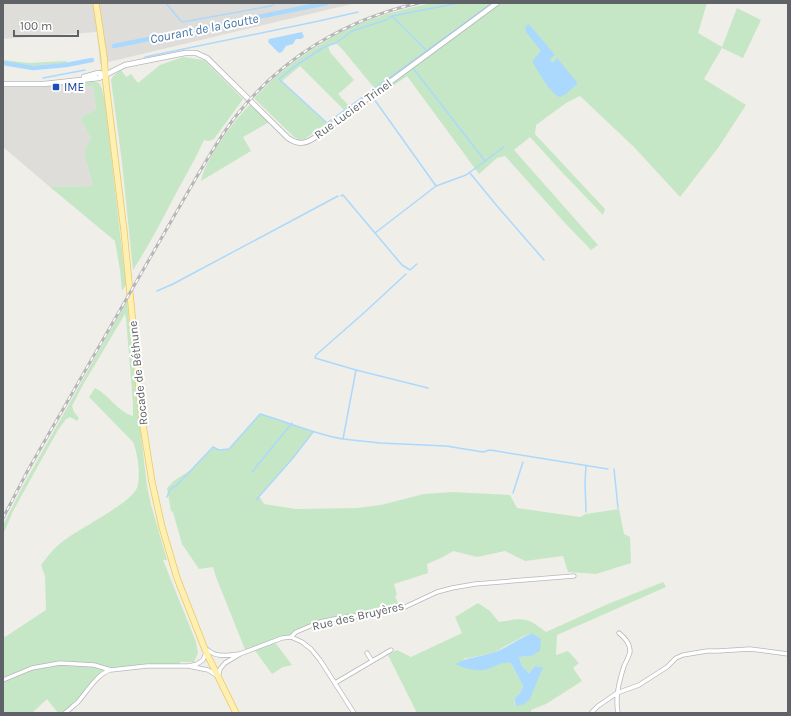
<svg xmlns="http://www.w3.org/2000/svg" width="791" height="716" font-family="Karla,sans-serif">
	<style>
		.industrial { fill: #dfddda }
		.green { fill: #c5e7c5; fill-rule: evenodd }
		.water { fill: #abd9fd }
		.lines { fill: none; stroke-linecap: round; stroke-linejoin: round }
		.stream { stroke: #abd9fd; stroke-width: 1.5 }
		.canal { stroke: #abd9fd; stroke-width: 4.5 }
		.minor-casing { stroke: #b5b8bb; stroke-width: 5 }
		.tertiary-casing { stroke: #b5b8bb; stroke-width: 6 }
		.primary-casing { stroke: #eec763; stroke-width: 7 }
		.minor { stroke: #fff; stroke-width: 3.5 }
		.tertiary { stroke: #fff; stroke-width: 4.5 }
		.primary { stroke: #fdf0b0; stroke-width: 5.5 }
		.rail-casing { stroke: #b5b6b7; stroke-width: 3 }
		.rail { stroke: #fff; stroke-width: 1.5; stroke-dasharray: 4.5; stroke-linecap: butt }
		.transit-dot { fill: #1a4fb4; stroke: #fff; stroke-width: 1.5 }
		.labels { text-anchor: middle; stroke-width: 4; stroke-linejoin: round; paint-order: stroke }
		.transit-label { font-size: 12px; fill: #164399; stroke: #fff; text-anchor: start }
		.street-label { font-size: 12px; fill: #5f6367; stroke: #fff }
		.water-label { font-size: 13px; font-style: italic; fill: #4474a7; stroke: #fff }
	</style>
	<rect width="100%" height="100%" fill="#f0eee8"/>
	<path class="industrial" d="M3,3H356L100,64L97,32L3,39Z
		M81,80L83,87L93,86L96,109L80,118L91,139L86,161L93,186L50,187L3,147V84H18Z"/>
	<path class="green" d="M432,3H707L698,33L722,47L737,8L761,20L743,58L722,48L704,79L746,105L718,148L680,197L634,147L580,96L566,103L536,125L535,134L605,209L603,215L559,169L530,137L514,150L598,245L591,250L565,223L505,156L497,158L479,174L407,76L380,95L343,50L336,43L328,46L330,52L354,80L343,90L338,94L350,107L345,111L300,66L282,81L327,123L305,139L300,140L294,137L254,98C263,90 271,80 280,73C308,51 339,30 372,19C392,12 412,7 432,3Z
		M183,57L204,60L243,99L214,139L209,141L204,140C195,160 184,178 174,197C161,222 148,247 133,270L122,162L111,80L113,76L121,70L126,77L131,74L138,83L160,65Z
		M3,60L29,63L66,61L67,63L27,66L3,62Z
		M92,81L99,83L102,89L105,102L126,285L122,291L120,270L115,241L50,187L93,186L86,161L85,150L91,139L80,118L96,109L93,86L83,87L82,83Z
		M253,102L271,121L243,137L251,151L201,181C205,159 236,117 253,102Z
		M127,301L136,393L147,486L151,505L167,560H163L196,642L198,653L194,662H180L179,666L111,670C96,677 79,701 65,713H58L47,699L32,713H3V634L5,637L46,610L45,576L41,565C47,557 54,548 62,542C78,529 130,504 137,488C141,476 138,454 133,442L89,397L95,388C109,395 117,411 133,416V404L126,318L125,314L84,383L72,406L74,412L79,418L77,421L70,417L66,419L58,430L13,511L3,535V525L23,486Z
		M260,414L281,420L313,432L293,458L259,496L264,504L296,509L357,508L381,505L424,494L452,492L510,495L517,508L580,517L586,514L619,509L624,534L630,537L631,563L596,574L568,572L563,556L525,561L505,551L477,557L453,551L443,557L427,564L428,573L394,584L397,595L395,596L400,608L320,622L296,632L291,637L274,641L292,665L283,667L272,674L254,649L246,652L216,577L213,567L199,569L182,544L173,512L171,511L167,488L175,480L191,470L213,447L219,450L229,449Z
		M663,582L666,587L557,635L556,655L568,651L579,663L573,668L582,681L546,704L531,710V713H417L388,655L397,650L411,657L462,633L455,617L478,603L490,611L499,622C523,618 526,616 546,632L608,604ZM532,633L531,656L519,657L522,666L529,673L535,666L543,667L515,705L514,699L520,693L523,686L511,663L504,662L484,670L463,659L493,653L522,637Z"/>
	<path class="water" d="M529,24L555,55L551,58L550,60L553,63L557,58L577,82V84L566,94L560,97C551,95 538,71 533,63V60L541,51L526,32L525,27Z
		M302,32L304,37L301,39H296L293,44L286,46L282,52L279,53L268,42L269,39Z
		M532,633L541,639L540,651L531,656L519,657L522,666L529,673L535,666L543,667L530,699L524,704L516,706L514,699L520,693L523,686L511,663C499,661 494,669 483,670C474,671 464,668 455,664C467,657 479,657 492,653C505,649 518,639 532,633Z"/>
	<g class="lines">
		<path class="stream" d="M166,3L180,20L183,22L271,6L275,3H283
			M315,3L316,5
			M459,3L392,16L386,20L352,31L336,43L324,47L298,64L279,79L327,123L492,3
			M392,16L426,50
			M145,57L319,21L358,12
			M413,68L485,161
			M43,78L85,70
			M374,99L436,186
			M470,173L497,206L544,260
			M341,196L343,195L375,233L436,186L466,175L504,147
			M375,233L402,265L410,270L417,264
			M157,291L173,284L338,196
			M356,370L428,388
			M343,439L380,443L446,446L483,452L490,450L608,469
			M586,466L585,482L586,512
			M614,469L618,508
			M252,472L292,423
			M513,493L523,462
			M167,497C169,491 171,487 177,485L213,447L219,450L229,449L260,414C288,422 314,434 343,439L356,370L315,358L316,355L366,311L406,274
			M256,500L293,458L313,432"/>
		<path class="canal" d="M114,46L327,3
			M3,63L33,68L66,65L92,60"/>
		<defs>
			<path id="minor" d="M291,637L302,642L311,649L320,660L354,713
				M208,650C216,658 229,655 239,654
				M367,653L372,661
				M189,666L197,664L203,660L206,653
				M219,674L220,669L225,663L240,654L282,638L291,637L296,632L320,622L339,618L374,614L395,610L405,607L437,592L452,588L475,584L574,576
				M3,680L32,668L60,663L94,665L111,670L147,666H188L208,670L216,675
				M335,683L391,650
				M65,713C69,710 73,706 77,703C87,692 96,675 110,670
				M591,713L598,706L617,693L639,685L667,667L676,658L683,655L707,651H718L750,649L788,654
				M618,713C615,697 619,682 624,666C626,662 629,656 630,652C630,643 625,638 619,633"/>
			<path id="tertiary" d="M84,77L98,73L104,74
				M3,84H44L99,78L125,65L185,53H196L207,58L288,138C298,145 305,144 314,138L497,3"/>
			<path id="primary" d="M96,3L104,57L106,84L124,231L142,419L152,482L162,527L177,578L206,652L236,713"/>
		</defs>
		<use href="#minor" class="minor-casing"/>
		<use href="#tertiary" class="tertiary-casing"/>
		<use href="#primary" class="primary-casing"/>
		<use href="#minor" class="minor"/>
		<use href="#tertiary" class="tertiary"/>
		<use href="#primary" class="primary"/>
		<defs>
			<path id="rail" d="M3,518L28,470L196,178C209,156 221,135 236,116C282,57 347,19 419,3"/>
		</defs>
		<use href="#rail" class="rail-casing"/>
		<use href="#rail" class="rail"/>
	</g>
	<rect class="transit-dot" x="52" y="83" width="8" height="8" rx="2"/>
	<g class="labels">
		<g class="transit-label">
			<text x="64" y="91">IME</text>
		</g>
		<g class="street-label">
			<text transform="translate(353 109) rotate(-36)" y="4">Rue Lucien Trinel</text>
			<text transform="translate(138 373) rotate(-96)" y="4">Rocade de Béthune</text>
			<text transform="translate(358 616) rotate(-13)" y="4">Rue des Bruyères</text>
		</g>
		<g class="water-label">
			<text transform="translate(204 28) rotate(-11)" y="5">Courant de la Goutte</text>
		</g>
	</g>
	<rect width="791" height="716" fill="none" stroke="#5f6367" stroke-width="8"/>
	<path d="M14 30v6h64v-6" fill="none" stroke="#5f6367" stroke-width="2"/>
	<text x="20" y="30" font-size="12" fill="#5f6367" stroke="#ffffff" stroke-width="3" paint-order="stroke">100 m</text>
</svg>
